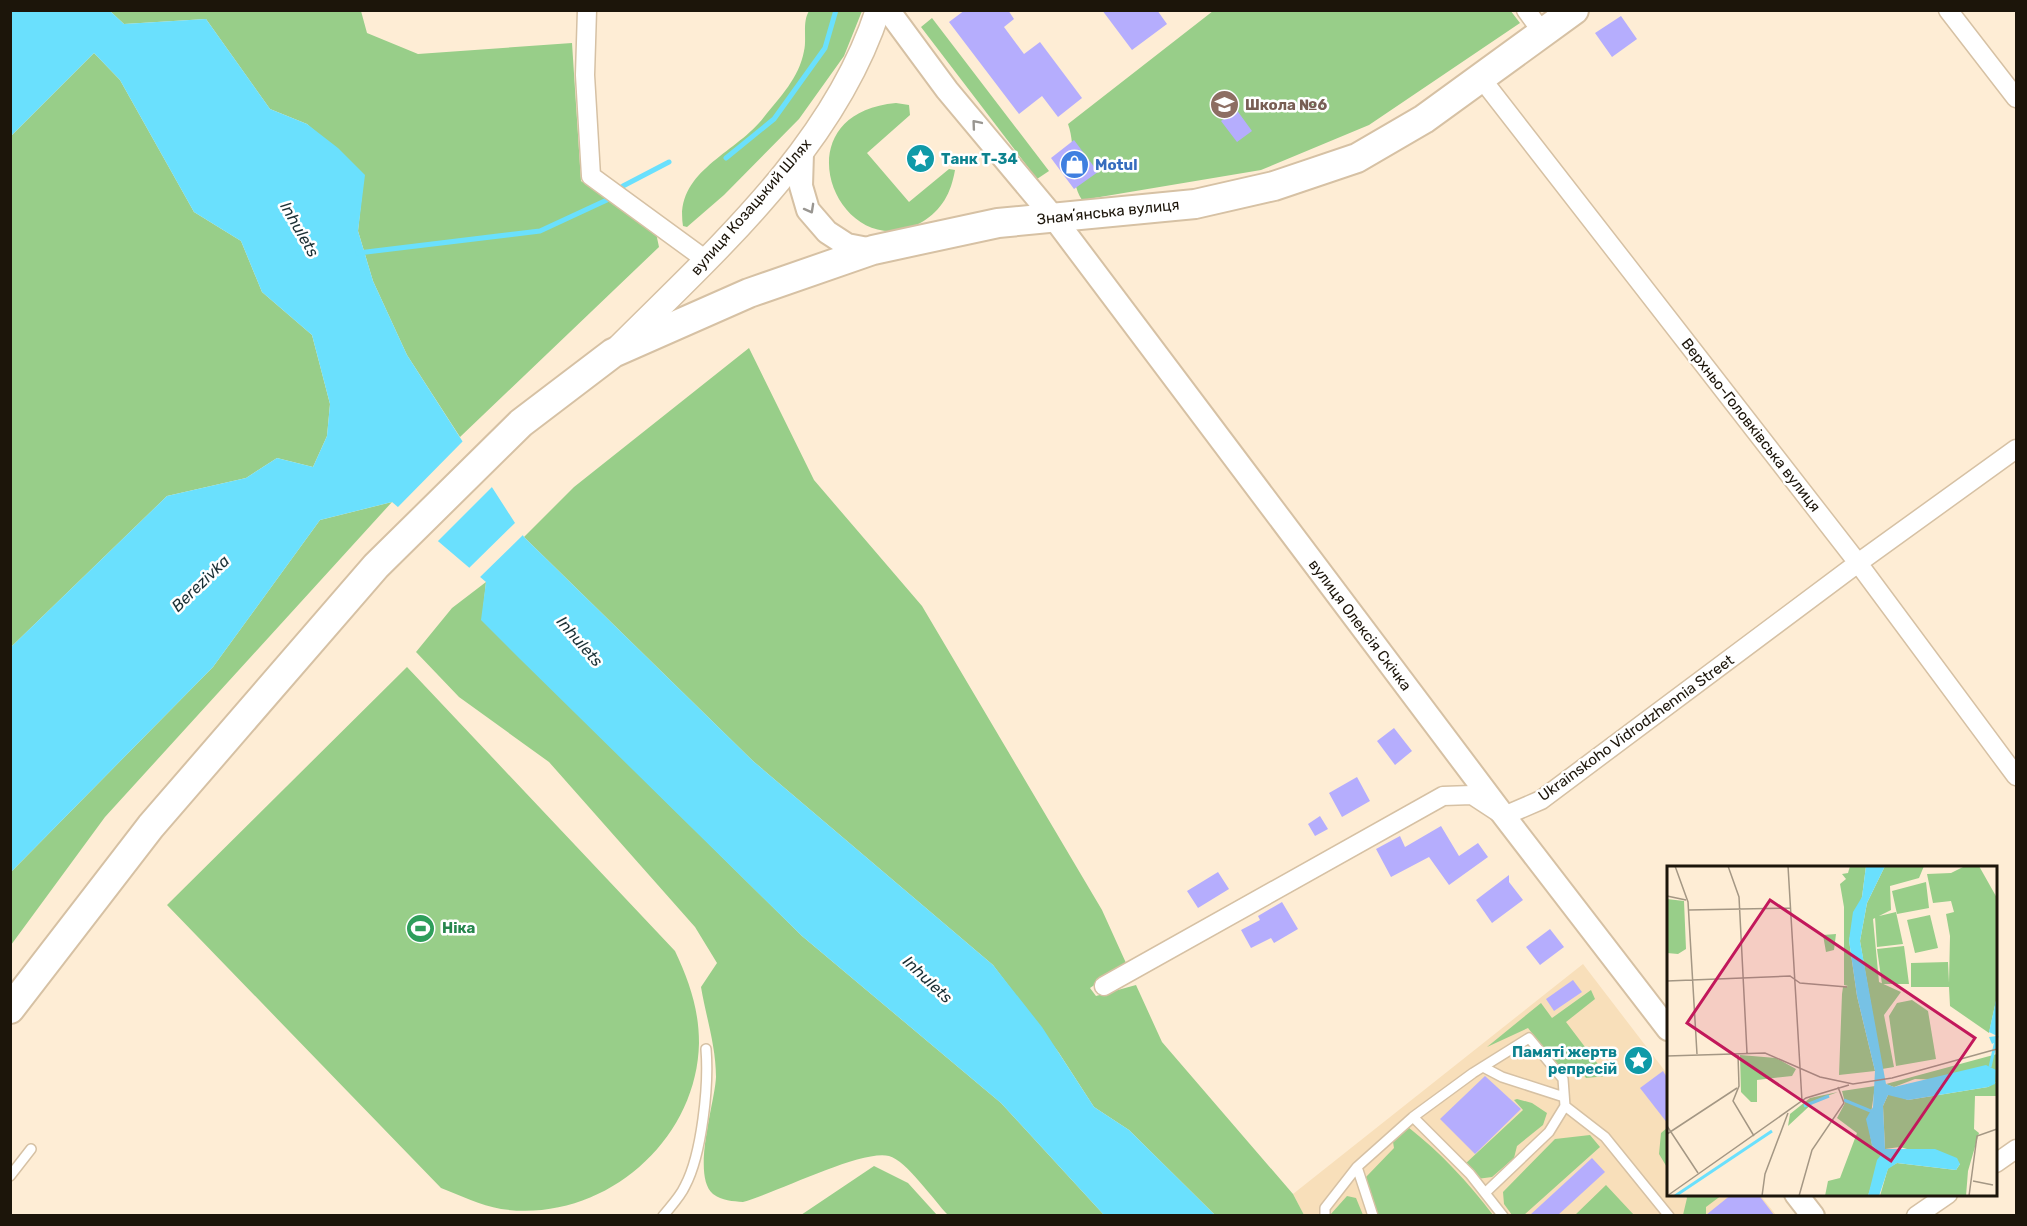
<svg xmlns="http://www.w3.org/2000/svg" width="2027" height="1226" font-family="Rubik,sans-serif">
	<style>
		.built { fill: #f8dfba }
		.green { fill: #98ce89 }
		.water { fill: #6ae0fd }
		.pier { fill: #feedd5 }
		.lines { fill: none; stroke-linecap: round; stroke-linejoin: round }
		.stream { stroke: #6ae0fd; stroke-width: 5 }
		.building { fill: #b5adfd }
		.service-casing { stroke: #d6c1a4; stroke-width: 12 }
		.minor-casing { stroke: #d6c1a4; stroke-width: 21 }
		.tertiary-casing { stroke: #d6c1a4; stroke-width: 26 }
		.secondary-casing { stroke: #d6c1a4; stroke-width: 27 }
		.trunk-casing { stroke: #d6c1a4; stroke-width: 32 }
		.service { stroke: #fff; stroke-width: 9 }
		.minor { stroke: #fff; stroke-width: 18 }
		.tertiary { stroke: #fff; stroke-width: 22 }
		.secondary { stroke: #fff; stroke-width: 24 }
		.trunk { stroke: #fff; stroke-width: 28 }
		.oneway { stroke: #999691 }
		.labels { text-anchor: middle; stroke-width: 5; stroke-linejoin: round; paint-order: stroke }
		.education-label { font-size: 15px; font-weight: bold; fill: #785e54; stroke: #fff; text-anchor: start }
		.culture-label { font-size: 15px; font-weight: bold; fill: #0d838f; stroke: #fff; text-anchor: start }
		.shop-label { font-size: 15px; font-weight: bold; fill: #366cbe; stroke: #fff; text-anchor: start }
		.street-label { font-size: 15px; fill: #1c150a; stroke: #fff }
		.leisure-label { font-size: 15px; font-weight: bold; fill: #27864d; stroke: #fff; text-anchor: start }
		.water-label { font-size: 16px; font-style: italic; fill: #1b3035; stroke: #fff }
		.inset-river { fill: none; stroke: #6ae0fd; stroke-width: 3 }
		.inset-road { fill: none; stroke: #a49784; stroke-width: 1.5 }
		.view { fill: #c2185b; fill-opacity: 0.15; stroke: #c2185b; stroke-width: 3 }
		.inset-edge { fill: none; stroke: #1c150a; stroke-width: 3 }
	</style>
	<rect width="100%" height="100%" fill="#feedd5"/>
	<path class="built" d="M1583,964L1668,1075V1194L1760,1195L1776,1215L1304,1216L1293,1194Z"/>
	<path class="green" d="M1510,10L1520,23L1369,125L1261,170L1082,200C1068,178 1077,149 1068,124L1213,11Z
		M110,11H361L367,33L418,54L572,43L581,181L656,233L659,247L460,437L407,355L373,281L358,231L364,175L307,124L270,109L206,19L124,24Z
		M809,11H862L844,56L799,119L724,195L687,227L683,226C674,171 736,154 764,117C780,97 799,78 804,51C807,39 802,22 809,11Z
		M932,18L1049,171L1037,179L921,27Z
		M94,53L120,80L194,212L241,241L262,292L312,335L330,404L327,436L313,467L277,458L246,478L167,496L11,647V136Z
		M896,103L909,105L910,115L867,153L909,202L949,169L955,170C951,193 942,210 922,222C839,270 775,114 896,103Z
		M749,348L814,480L922,606L1102,910L1126,963L1090,988L1096,996L1136,985L1162,1042L1293,1194L1304,1215H1215L1129,1130L1094,1107L1059,1053L993,965L753,761L524,537L574,487Z
		M392,502L105,817L11,945V872L213,667L320,520Z
		M486,582L482,620L802,936L1001,1103L1104,1215H948C935,1202 906,1160 889,1156C862,1149 776,1193 743,1202C733,1201 722,1201 713,1194C691,1175 715,1103 716,1077C716,1046 706,1017 701,987L717,963L695,927L549,762L459,697L416,652L452,608Z
		M407,667L675,951C689,981 699,1009 699,1043C697,1143 601,1224 501,1209C480,1205 461,1196 441,1188L167,905Z
		M1591,990L1595,999L1566,1022L1607,1076L1586,1078L1577,1066L1558,1067L1528,1028L1487,1047L1541,1003L1552,1018Z
		M1517,1099L1532,1103L1547,1113L1543,1125L1517,1146L1514,1158L1492,1177L1477,1179L1465,1164L1523,1110L1514,1100Z
		M1408,1127C1441,1153 1468,1182 1493,1215H1378L1366,1177L1394,1148L1393,1142Z
		M1668,1127V1169L1659,1154L1661,1133Z
		M1590,1135L1600,1147L1524,1215H1512L1504,1204L1503,1192L1555,1139Z
		M874,1166L908,1183L937,1215H801Z
		M1606,1185L1634,1215H1575Z
		M1685,1195H1722L1706,1207V1215H1683L1687,1198Z
		M1347,1196L1356,1198L1363,1215H1330Z"/>
	<path class="water" d="M11,11H110L124,24L206,19L270,109L307,124L338,148L365,175L358,231L373,281L407,355L524,537L753,761L993,965L1042,1027L1094,1107L1129,1130L1215,1215H1104L1001,1103L802,936L520,659L481,620L486,582L392,502L320,520L213,667L11,872V647L167,496L246,478L277,458L313,467L327,436L330,404L312,335L262,292L241,241L194,212L120,80L94,53L11,136Z"/>
	<path class="pier" d="M465,439L494,485L436,543L396,509Z
		M517,521L525,533L478,579L467,570Z"/>
	<g class="lines">
		<path class="stream" d="M726,158L774,119L825,48L836,10
			M623,186L669,162
			M358,253L540,231L609,199"/>
	</g>
	<path class="building" d="M965,10H1008L1014,19L1004,27L1024,54L1040,42L1082,98L1058,117L1042,96L1019,114L949,22Z
		M1102,10H1157L1167,24L1132,50Z
		M1621,16L1637,39L1612,57L1595,33Z
		M1236,109L1252,131L1237,142L1221,121Z
		M1074,140L1098,172L1074,189L1051,158Z
		M1394,728L1412,751L1395,765L1377,741Z
		M1357,777L1370,801L1342,817L1329,793Z
		M1320,816L1328,829L1315,836L1308,824Z
		M1441,826L1459,856L1478,843L1488,857L1449,885L1429,857L1391,877L1376,849L1400,836L1405,847Z
		M1218,872L1229,889L1198,908L1187,891Z
		M1509,875V882L1523,900L1492,923L1476,900Z
		M1282,902L1298,929L1274,943L1271,938L1251,948L1241,930L1260,920L1258,916Z
		M1550,929L1564,947L1540,965L1526,947Z
		M1573,980L1582,992L1554,1011L1546,999Z
		M1663,1071L1668,1079V1124L1640,1088Z
		M1485,1076L1521,1109L1475,1154L1440,1119Z
		M1592,1158L1605,1172L1558,1215H1530Z
		M1732,1194H1758L1774,1215H1706Z"/>
	<g class="lines">
		<defs>
			<path id="service" d="M1483,1067L1502,1077L1564,1097
				M1413,1117L1470,1174L1503,1216
				M1357,1167L1373,1216
				M10,1176L31,1149
				M1485,1193L1549,1132L1565,1106
				M663,1216C671,1206 680,1197 685,1186C702,1154 709,1085 706,1049
				M1325,1216V1208L1357,1167L1413,1117L1473,1073L1529,1038L1563,1079L1565,1106L1605,1137L1669,1216"/>
			<path id="minor" d="M587,10L585,75L591,176L706,260
				M1526,10L1543,33
				M1948,10L2016,98
				M1481,78L1858,563L2016,776
				M1104,986L1443,796L1472,795L1504,816L1541,800L1858,563L2016,449
				M1996,1163L2016,1149
				M1916,1216L1948,1194"/>
			<path id="tertiary" d="M888,10L947,90L1054,218L1504,816L1668,1029
				M802,153L801,186L808,210L827,232L847,245L873,250
				M1796,1194L1813,1216"/>
			<path id="secondary" d="M619,347C717,249 834,146 878,10"/>
			<path id="trunk" d="M10,1009L151,826L376,566L521,423L613,353L749,293L873,250L998,223L1195,204L1274,186L1357,158L1424,119L1574,10"/>
		</defs>
		<use href="#service" class="service-casing"/>
		<use href="#minor" class="minor-casing"/>
		<use href="#tertiary" class="tertiary-casing"/>
		<use href="#secondary" class="secondary-casing"/>
		<use href="#trunk" class="trunk-casing"/>
		<use href="#service" class="service"/>
		<use href="#minor" class="minor"/>
		<use href="#tertiary" class="tertiary"/>
		<use href="#secondary" class="secondary"/>
		<use href="#trunk" class="trunk"/>
	</g>
	<defs><path id="oneway-chevron" d="M-2-3.5L2.5 0L-2 3.5" fill="none" stroke-width="1.6" stroke-linecap="round" stroke-linejoin="round" transform="scale(1.5)"/></defs>
	<g class="oneway">
		<use href="#oneway-chevron" transform="translate(976 124) rotate(-130)"/>
		<use href="#oneway-chevron" transform="translate(810 209) rotate(61)"/>
	</g>
	<defs>
		<symbol id="school-disc" viewBox="-11 -11 22 22"><circle r="9.5" fill="#8d6e63" stroke="#fff"/><path d="M0-5L7-2L0 1L-7-2ZM-4 1L0 2.5L4 1V4Q0 6-4 4Z" fill="#fff"/></symbol>
		<symbol id="sight-disc" viewBox="-11 -11 22 22"><circle r="9.5" fill="#0f9aa8" stroke="#fff"/><path d="M0-6L1.8-2.2L6-1.7L2.9 1.2L3.7 5.4L0 3.3L-3.7 5.4L-2.9 1.2L-6-1.7L-1.8-2.2Z" fill="#fff"/></symbol>
		<symbol id="shop-disc" viewBox="-11 -11 22 22"><circle r="9.5" fill="#3f7fe0" stroke="#fff"/><path d="M-5-2.5h2.3a2.7 3.5 0 0 1 5.4 0H5L5.5 6h-11ZM-1.5-2.5h3a1.5 2.3 0 0 0-3 0Z" fill="#fff"/></symbol>
		<symbol id="stadium-disc" viewBox="-11 -11 22 22"><circle r="9.5" fill="#2e9e5b" stroke="#fff"/><path d="M0-5a6.5 5 0 1 0 0 10a6.5 5 0 1 0 0-10ZM-3.5-1.8h7v3.6h-7Z" fill="#fff"/></symbol>
	</defs>
	<g fill-rule="evenodd">
		<use href="#school-disc" x="1208" y="88" width="33" height="33"/>
		<use href="#sight-disc" x="904" y="142" width="33" height="33"/>
		<use href="#shop-disc" x="1058" y="148" width="33" height="33"/>
		<use href="#stadium-disc" x="404" y="912" width="33" height="33"/>
		<use href="#sight-disc" x="1622" y="1044" width="33" height="33"/>
	</g>
	<g class="labels">
		<g class="education-label">
			<text x="1245" y="110">Школа №6</text>
		</g>
		<g class="culture-label">
			<text x="941" y="164">Танк Т-34</text>
			<text x="1617" y="1057" text-anchor="end">Памяті жертв<tspan x="1617" dy="17">репресій</tspan></text>
		</g>
		<g class="shop-label">
			<text x="1095" y="170">Motul</text>
		</g>
		<g class="street-label">
			<text transform="translate(751 207) rotate(-49)" y="5">вулиця Козацький Шлях</text>
			<text transform="translate(1108 212) rotate(-6)" y="5">Знамʼянська вулиця</text>
			<text transform="translate(1751 425) rotate(52)" y="5">Верхньо-Головківська вулиця</text>
			<text transform="translate(1360 625) rotate(53)" y="5">вулиця Олексія Скічка</text>
			<text transform="translate(1636 728) rotate(-36)" y="5">Ukrainskoho Vidrodzhennia Street</text>
		</g>
		<g class="leisure-label">
			<text x="442" y="933">Ніка</text>
		</g>
		<g class="water-label">
			<text transform="translate(300 229) rotate(60)" y="6">Inhulets</text>
			<text transform="translate(200 583) rotate(-44)" y="6">Berezivka</text>
			<text transform="translate(580 641) rotate(49)" y="6">Inhulets</text>
			<text transform="translate(928 979) rotate(43)" y="6">Inhulets</text>
		</g>
	</g>
	<g transform="translate(1667 866)">
		<rect width="330" height="330" fill="#feedd5"/>
		<path d="M183,0H199L195,31L182,74L190,130L208,205L172,209L175,128L176,121L181,120L177,119V41L173,18L179,13L175,8L181,7ZM218,0H257L252,12L223,20L224,44L206,53L212,116L234,126L217,149L227,201L215,203L193,75L200,37ZM298,0H312L330,32V130L322,167L283,140L282,121H244V97L281,96L282,117L283,70L279,48L287,46L284,35L266,37L260,8L284,7ZM259,16L262,42L230,48L225,25ZM0,33L17,35L19,83L11,88L0,87ZM229,46L236,78L210,81L208,51ZM263,49L271,82L248,87L240,54ZM169,68L167,84L159,86L156,69ZM237,80L242,118H215L210,83ZM245,134L261,145L269,193L229,200L222,150L230,137ZM330,188V230H308L307,263L312,267L301,305L299,330H213L221,302L230,297L289,304L293,298L233,281L218,283L216,240L221,229L224,227L241,234L321,221L329,216L248,213L227,221L219,218ZM73,189L109,192L129,203L125,210L90,214V236H84L74,226ZM208,220L202,262L205,279L214,289L201,330H158L161,315L173,312L190,267L170,252L178,237L175,225ZM171,226L149,234L121,260L123,248L143,232Z" fill="#98ce89"/>
		<path d="M199,0H218L200,37L193,75L219,218L227,221L319,199L329,204L328,218L321,221L241,234L221,229L216,240L218,283H268L290,292L293,298L289,304L230,297L221,303L212,330H201L210,294L214,289L205,279L199,253L206,241L208,205L190,130L182,74L186,46L195,31ZM330,130V175L325,178L322,171L330,170L322,166Z" fill="#6ae0fd"/>
		<path class="inset-river" d="M323,201L330,170M177,234L206,246M137,240L162,230M8,330L105,265"/>
		<path class="inset-road" d="M8,0L21,36L30,188M61,0L72,31L80,187M121,0L135,235M0,30L19,34M22,44L124,42M0,115L123,110L133,117L180,121M71,189L72,220L66,235L87,270M0,190L98,187L153,211L186,218L225,212L330,183M0,260L31,307M0,268L70,222M306,315L326,319M0,330L139,232L182,219M95,330L98,308L121,247M132,330L145,284L177,237L171,221M302,330L310,270L330,263"/>
		<path class="view" d="M103,34L308,172L224,295L20,157Z"/>
		<rect width="330" height="330" class="inset-edge"/>
	</g>
	<rect width="2027" height="1226" fill="none" stroke="#1c150a" stroke-width="24"/>
</svg>
